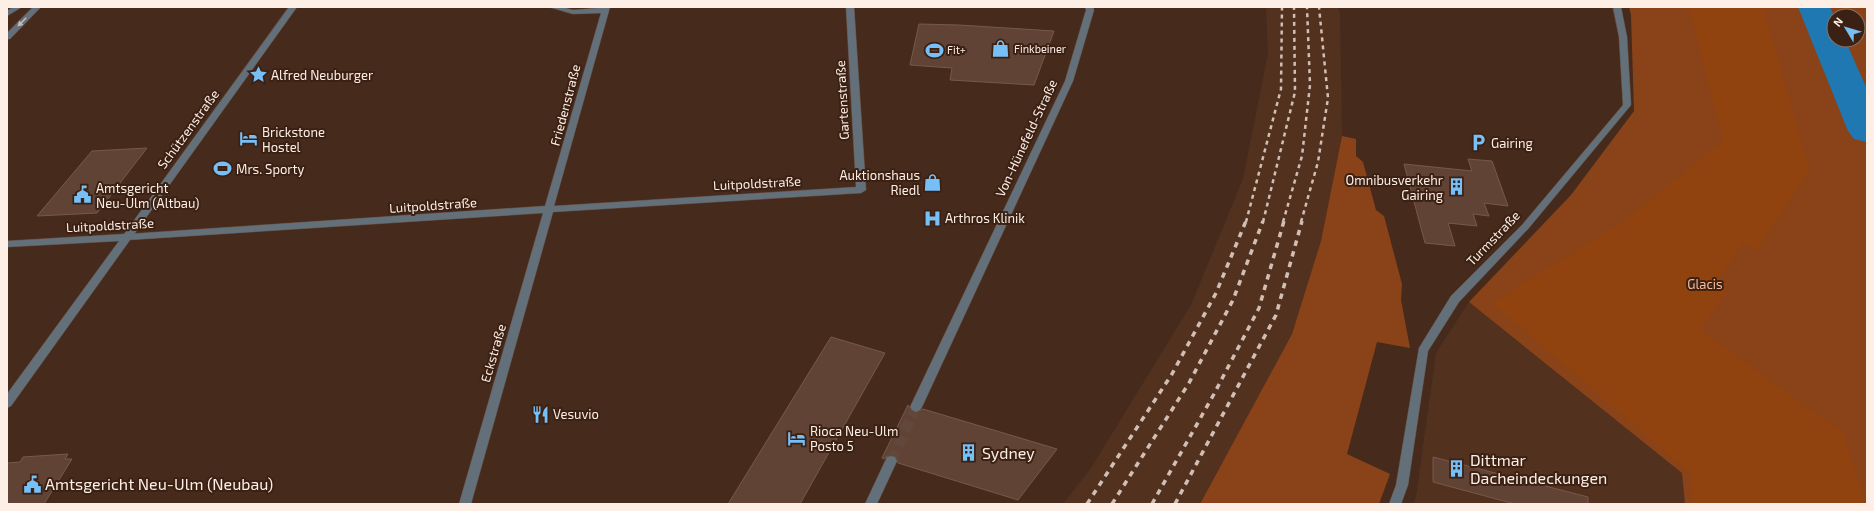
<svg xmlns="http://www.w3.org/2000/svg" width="1874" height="511" font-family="'Exo 2',sans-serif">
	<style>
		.built { fill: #53311f }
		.green { fill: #8a4318; fill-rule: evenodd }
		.forest { fill: #90420f }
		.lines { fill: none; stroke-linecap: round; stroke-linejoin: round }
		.river { fill: #1f78b2; fill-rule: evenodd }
		.building { fill: #604334; stroke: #775949 }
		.minor-tunnel { stroke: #61483b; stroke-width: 11; stroke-dasharray: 11 5.5; stroke-linecap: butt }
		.minor-casing { stroke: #634a3d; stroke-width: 1 }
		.tertiary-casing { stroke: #634a3d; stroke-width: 1 }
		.minor { fill: #636f79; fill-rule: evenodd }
		.tertiary { fill: #636f79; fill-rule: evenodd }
		.rail-far1 { stroke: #d1bfb5; stroke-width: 2.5; stroke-dasharray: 4 4; stroke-linecap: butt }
		.rail { stroke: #d1bfb5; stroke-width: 3.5; stroke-dasharray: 5.5 5.5; stroke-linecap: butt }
		.oneway { fill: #bfbbba }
		.labels { text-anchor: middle; stroke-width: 4; stroke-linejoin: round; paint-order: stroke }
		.far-poi-label { font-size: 11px; fill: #fdeee6; stroke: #3b2113; text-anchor: start }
		.poi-label { font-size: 13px; fill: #fdeee6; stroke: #3b2113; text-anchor: start }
		.street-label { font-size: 13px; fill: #fdeee6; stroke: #3b2113 }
		.park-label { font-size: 13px; fill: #fbb997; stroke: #3b2113 }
		.near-poi-label { font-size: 16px; fill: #fdeee6; stroke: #3b2113; text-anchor: start }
	</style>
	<rect width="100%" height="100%" fill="#462b1d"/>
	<path class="built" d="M1266,7H1338L1340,16L1342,136L1321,241L1292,334L1200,504H1063L1091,468L1191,305L1243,179L1268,54Z
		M1469,302L1683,473L1685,504H1413L1416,497L1436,353Z"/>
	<path class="green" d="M1629,7H1867V504H1685L1682,473L1469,302L1571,195L1634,111L1631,15ZM1834,16H1858V40H1834Z
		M1342,136L1356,139V156L1363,162L1376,210L1384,216L1402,284L1401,300L1410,348L1377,342L1347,454L1390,474L1379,504H1200L1292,334L1321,241Z"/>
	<path class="forest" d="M1689,7H1763L1810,170L1757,250L1744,242L1718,279L1728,288L1700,329L1843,433L1866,504H1693L1691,474L1492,303L1625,220L1723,141Z"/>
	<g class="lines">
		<path class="river" d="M1798,7H1830L1834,16V40H1845L1867,89V142L1854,139L1848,131Z"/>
	</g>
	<path class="building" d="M919,24L959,25L1054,31L1034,85L950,80L952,68L910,65Z
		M147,148L97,213L37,216L92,151Z
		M1468,159L1492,161L1508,206L1484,203L1489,216L1473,214L1477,226L1448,223L1455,246L1425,243L1404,164L1472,171Z
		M831,337L885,353L800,504H728Z
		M908,405L911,411L915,413L923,409L1057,449L1018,500L898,463L895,456L891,455L887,456L884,459L882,458Z
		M68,454L65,459H72L44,504H7V463L20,462L23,457Z
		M1433,457L1588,497V504H1515L1433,482Z"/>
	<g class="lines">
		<path class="minor-tunnel" d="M891,461L916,407"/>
		<defs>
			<path id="minor" d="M13,7H22L7,16V11Z
				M549,7H562L573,10L610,7L554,206L856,187L846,7H854L866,190L861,193L553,212L471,504H459L543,213L128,240L123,237L128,234L545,206L601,13L573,14Z
				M1085,7H1093L1094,10L1073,81L922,407L920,410L916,412L912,410L910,407L1065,81L1086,10Z
				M1613,7H1621L1627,37L1631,105L1528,229L1459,302L1428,351L1408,485L1401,504H1389L1396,485L1419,348L1451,296L1522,225L1623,105L1619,37Z
				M891,456L895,457L897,461L877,504H865L887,457Z"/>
			<path id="tertiary" d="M33,7H41L10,39H7V33Z
				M289,7H297L11,406L7,408V394L119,241L7,247V241L124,234Z"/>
		</defs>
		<use href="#minor" class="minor-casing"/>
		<use href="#tertiary" class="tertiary-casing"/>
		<use href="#minor" class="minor"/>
		<use href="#tertiary" class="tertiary"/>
		<path class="rail-far1" d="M1246,222L1281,89L1282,7
			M1263,222L1295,92L1294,7
			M1283,222L1302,156L1310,85L1307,7
			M1301,222L1318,162L1328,98L1319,7"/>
		<path class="rail" d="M1087,504L1172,374L1216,293L1246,221
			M1112,504L1189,383L1233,300L1263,221
			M1152,504L1214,394L1259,308L1284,221
			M1175,504L1276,315L1302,221"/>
	</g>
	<defs><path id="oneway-solid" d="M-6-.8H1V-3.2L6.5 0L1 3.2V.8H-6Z"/></defs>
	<use class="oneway" href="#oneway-solid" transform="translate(22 22) rotate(135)"/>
	<defs>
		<symbol id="shop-bare" viewBox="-9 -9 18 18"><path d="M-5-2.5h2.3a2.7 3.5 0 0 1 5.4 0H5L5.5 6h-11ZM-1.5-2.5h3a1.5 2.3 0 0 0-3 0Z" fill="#77bff7" stroke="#3b2113" stroke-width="2.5" paint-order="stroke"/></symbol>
		<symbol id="stadium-bare" viewBox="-9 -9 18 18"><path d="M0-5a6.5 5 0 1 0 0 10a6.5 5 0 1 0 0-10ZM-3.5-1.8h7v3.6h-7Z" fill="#77bff7" stroke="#3b2113" stroke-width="2.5" paint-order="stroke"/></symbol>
		<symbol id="sight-bare" viewBox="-9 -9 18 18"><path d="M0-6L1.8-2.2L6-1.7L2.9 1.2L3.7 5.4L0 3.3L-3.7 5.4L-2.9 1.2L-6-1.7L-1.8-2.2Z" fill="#77bff7" stroke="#3b2113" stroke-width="2.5" paint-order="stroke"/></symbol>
		<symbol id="hotel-bare" viewBox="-9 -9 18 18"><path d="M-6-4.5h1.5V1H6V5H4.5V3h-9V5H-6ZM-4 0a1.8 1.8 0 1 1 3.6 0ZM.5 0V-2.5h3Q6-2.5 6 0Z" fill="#77bff7" stroke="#3b2113" stroke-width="2.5" paint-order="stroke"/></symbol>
		<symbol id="parking-bare" viewBox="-9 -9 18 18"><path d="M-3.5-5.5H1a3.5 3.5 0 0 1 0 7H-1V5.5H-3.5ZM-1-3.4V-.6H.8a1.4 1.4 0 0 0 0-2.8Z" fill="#77bff7" stroke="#3b2113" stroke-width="2.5" paint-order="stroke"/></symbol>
		<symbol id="building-bare" viewBox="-9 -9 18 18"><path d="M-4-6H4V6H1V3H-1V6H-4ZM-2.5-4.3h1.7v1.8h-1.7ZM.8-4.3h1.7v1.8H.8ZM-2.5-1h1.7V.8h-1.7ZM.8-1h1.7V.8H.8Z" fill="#77bff7" stroke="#3b2113" stroke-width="2.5" paint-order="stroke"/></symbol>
		<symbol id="civic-bare" viewBox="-9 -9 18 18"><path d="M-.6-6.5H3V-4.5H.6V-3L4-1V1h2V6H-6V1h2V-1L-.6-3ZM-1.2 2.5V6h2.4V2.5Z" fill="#77bff7" stroke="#3b2113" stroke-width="2.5" paint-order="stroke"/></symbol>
		<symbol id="hospital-bare" viewBox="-9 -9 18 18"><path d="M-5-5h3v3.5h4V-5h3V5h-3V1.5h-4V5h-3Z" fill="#77bff7" stroke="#3b2113" stroke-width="2.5" paint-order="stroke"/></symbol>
		<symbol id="restaurant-bare" viewBox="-9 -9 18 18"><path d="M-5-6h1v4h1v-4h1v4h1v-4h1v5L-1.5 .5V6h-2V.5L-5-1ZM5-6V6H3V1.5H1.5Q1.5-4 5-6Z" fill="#77bff7" stroke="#3b2113" stroke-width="2.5" paint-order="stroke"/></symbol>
	</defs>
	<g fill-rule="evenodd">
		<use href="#shop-bare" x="988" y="36" width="25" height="25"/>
		<use href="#stadium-bare" x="922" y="38" width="25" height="25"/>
		<use href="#sight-bare" x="246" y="62" width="25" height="25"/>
		<use href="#hotel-bare" x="236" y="126" width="25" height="25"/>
		<use href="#parking-bare" x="1466" y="130" width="25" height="25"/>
		<use href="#stadium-bare" x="210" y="156" width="25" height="25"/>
		<use href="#shop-bare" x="920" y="170" width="25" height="25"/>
		<use href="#building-bare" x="1444" y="174" width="25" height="25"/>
		<use href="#civic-bare" x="70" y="182" width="25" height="25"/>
		<use href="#hospital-bare" x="920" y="206" width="25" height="25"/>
		<use href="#restaurant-bare" x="528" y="402" width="25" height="25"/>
		<use href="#hotel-bare" x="784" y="426" width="25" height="25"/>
		<use href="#building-bare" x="956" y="440" width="25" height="25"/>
		<use href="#building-bare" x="1444" y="456" width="25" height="25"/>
		<use href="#civic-bare" x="20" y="472" width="25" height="25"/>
	</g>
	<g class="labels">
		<g class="far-poi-label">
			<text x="1014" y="53">Finkbeiner</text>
			<text x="947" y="54">Fit+</text>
		</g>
		<g class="poi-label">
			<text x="271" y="80">Alfred Neuburger</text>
			<text x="262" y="137">Brickstone<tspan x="262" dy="15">Hostel</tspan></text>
			<text x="1491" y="148">Gairing</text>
			<text x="236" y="174">Mrs. Sporty</text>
			<text x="920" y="180" text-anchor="end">Auktionshaus<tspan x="920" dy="15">Riedl</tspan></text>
			<text x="1443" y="185" text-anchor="end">Omnibusverkehr<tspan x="1443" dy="15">Gairing</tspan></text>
			<text x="96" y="193">Amtsgericht<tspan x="96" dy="15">Neu-Ulm (Altbau)</tspan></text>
			<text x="945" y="223">Arthros Klinik</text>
			<text x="553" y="419">Vesuvio</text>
			<text x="810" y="436">Rioca Neu-Ulm<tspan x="810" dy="15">Posto 5</tspan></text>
		</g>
		<g class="street-label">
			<text transform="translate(842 100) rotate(-93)" y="5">Gartenstraße</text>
			<text transform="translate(565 105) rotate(-75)" y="5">Friedenstraße</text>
			<text transform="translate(188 129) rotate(-54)" y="5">Schützenstraße</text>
			<text transform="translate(1026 138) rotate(-65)" y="5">Von-Hünefeld-Straße</text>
			<text transform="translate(757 183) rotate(-3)" y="5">Luitpoldstraße</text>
			<text transform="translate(433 205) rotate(-4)" y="5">Luitpoldstraße</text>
			<text transform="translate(110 225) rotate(-3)" y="5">Luitpoldstraße</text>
			<text transform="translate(1493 238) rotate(-46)" y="5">Turmstraße</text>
			<text transform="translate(493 353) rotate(-74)" y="5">Eckstraße</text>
		</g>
		<g class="park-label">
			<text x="1705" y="289">Glacis</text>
		</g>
		<g class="near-poi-label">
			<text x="982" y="459">Sydney</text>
			<text x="1470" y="466">Dittmar<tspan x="1470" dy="18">Dacheindeckungen</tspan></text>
			<text x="45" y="490">Amtsgericht Neu-Ulm (Neubau)</text>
		</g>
	</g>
	<rect width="1874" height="511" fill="none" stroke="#fdeee6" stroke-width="16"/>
	<g transform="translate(1846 28) rotate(308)"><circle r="19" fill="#3b2113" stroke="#897367"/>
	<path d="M0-3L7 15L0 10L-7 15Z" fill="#77bff7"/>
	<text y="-6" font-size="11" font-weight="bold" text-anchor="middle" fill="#fdeee6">N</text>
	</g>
</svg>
